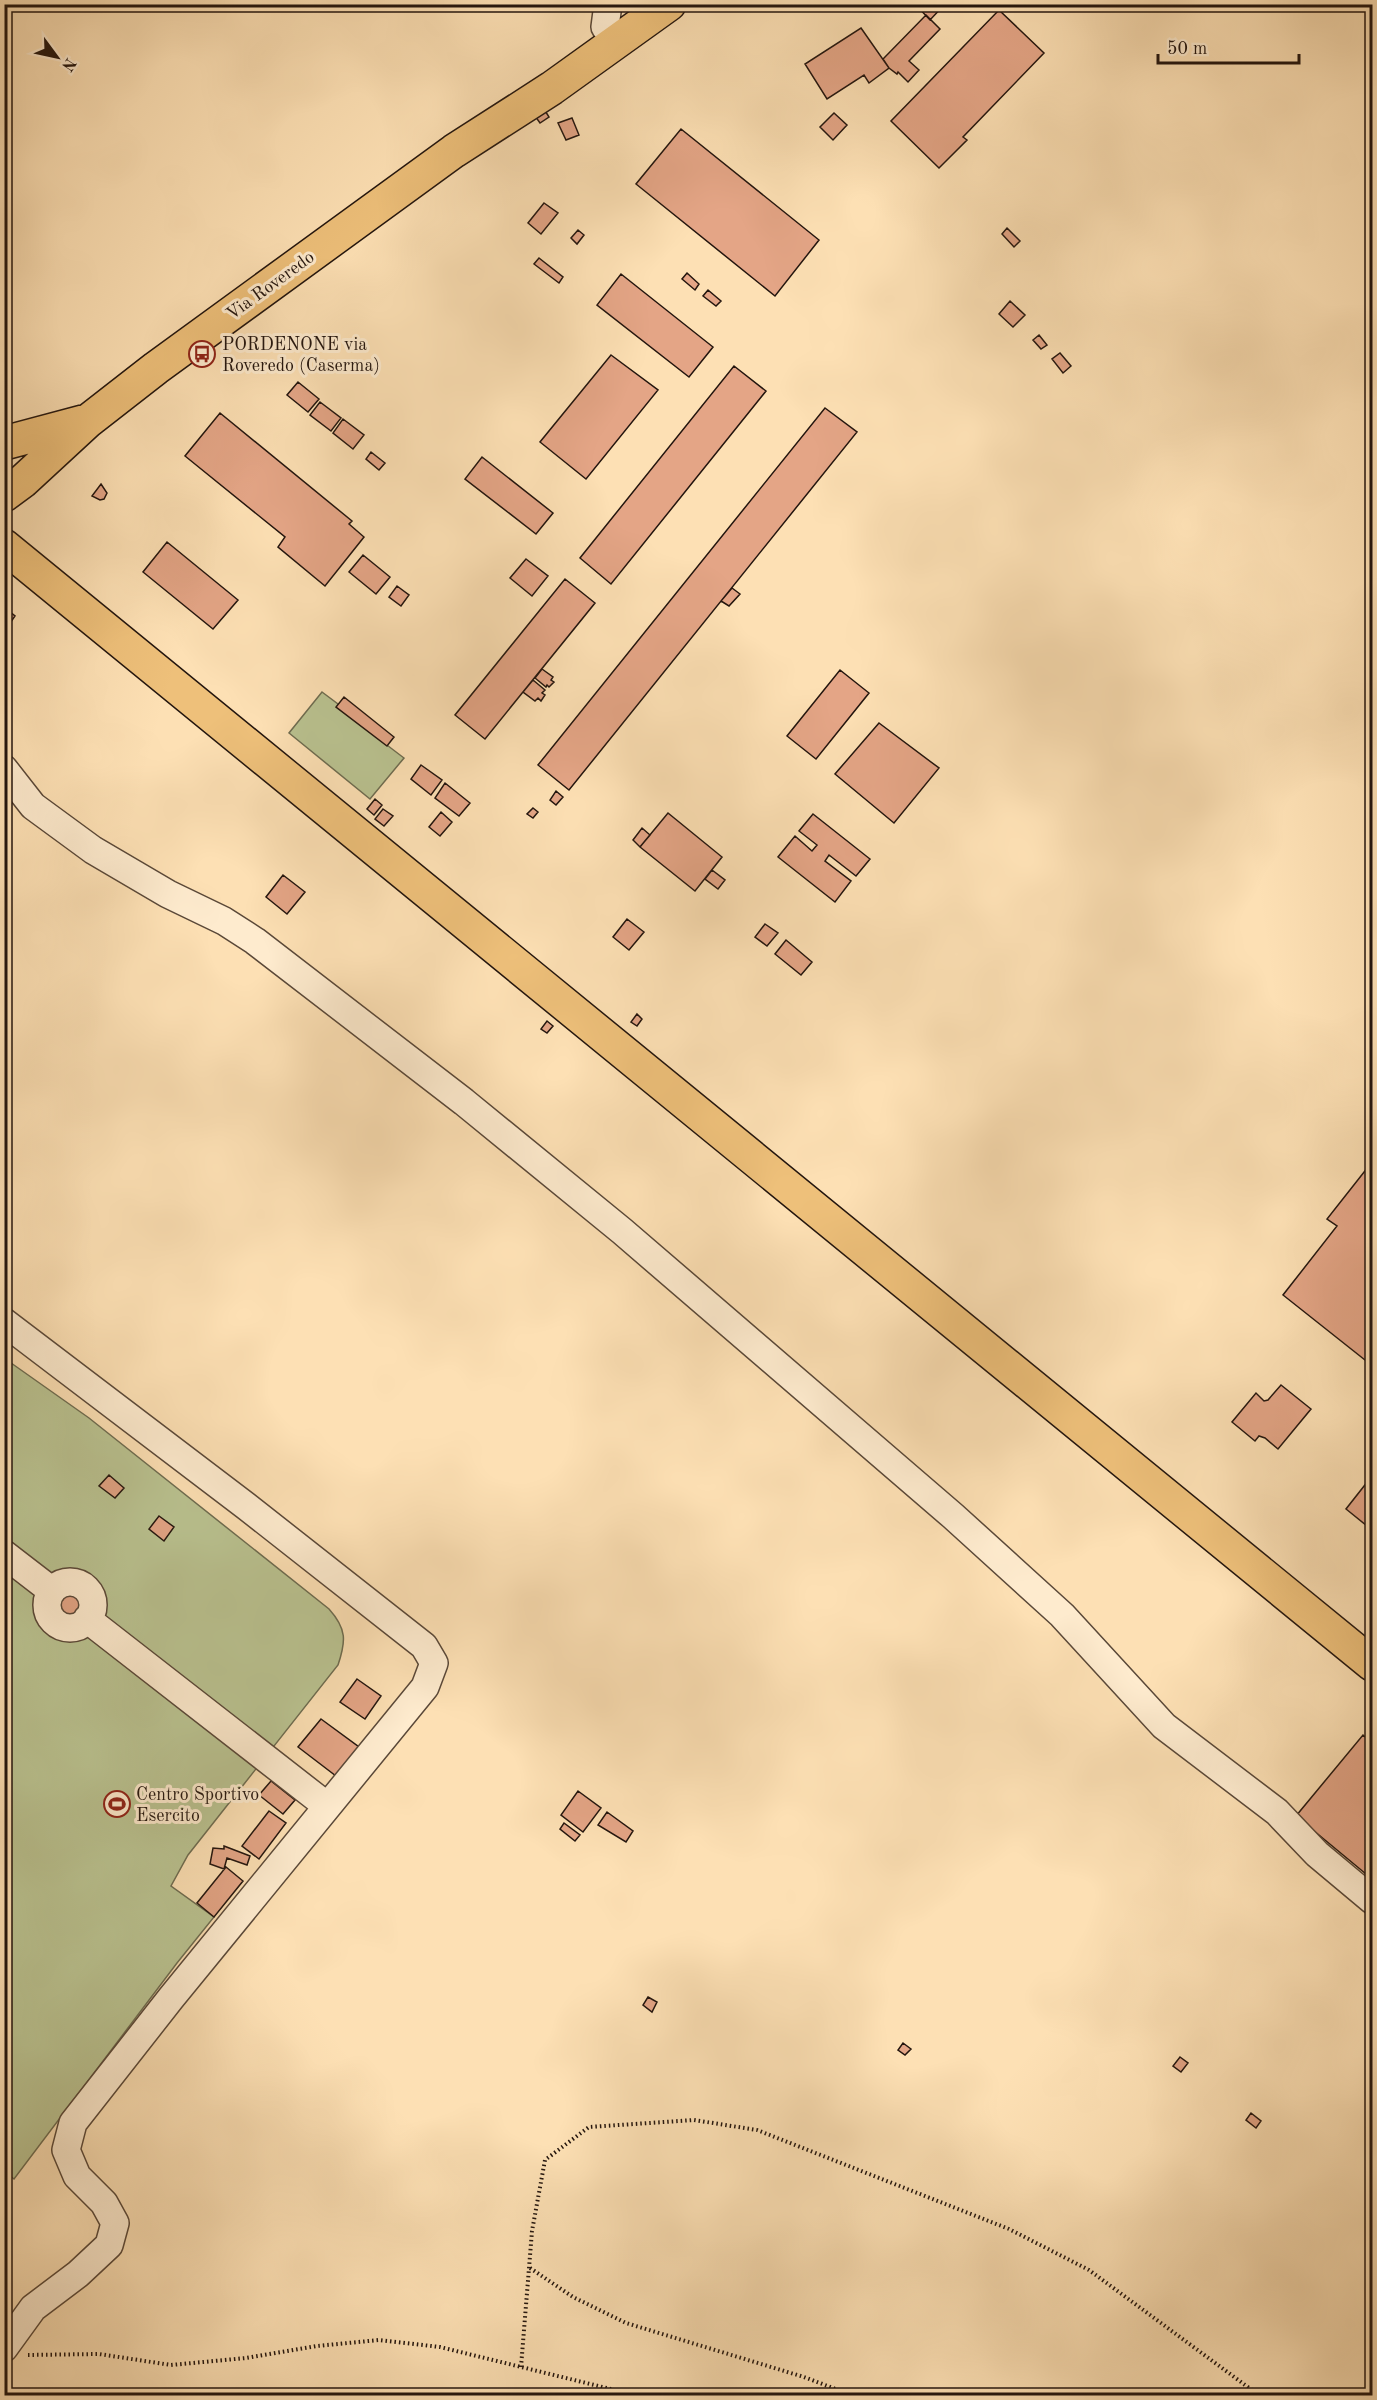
<svg xmlns="http://www.w3.org/2000/svg" width="1377" height="2400" font-family="'Old Standard TT',serif">
	<style>
		.green { fill: #bac391; stroke: #6e6c50; stroke-width: 1.5 }
		.building { fill: #e4a586; stroke: #23150e; stroke-width: 1.5 }
		.lines { fill: none; stroke-linecap: round; stroke-linejoin: round }
		.minor-casing { stroke: #5a4838; stroke-width: 30 }
		.major-casing { stroke: #23150e; stroke-width: 36 }
		.path { stroke: #23150e; stroke-width: 4; stroke-dasharray: 1.5 3; stroke-linecap: butt }
		.minor { stroke: #feebce; stroke-width: 27 }
		.major { stroke: #eec07a; stroke-width: 33 }
		.labels { text-anchor: middle; stroke-width: 6; stroke-linejoin: round; paint-order: stroke }
		.street-label { font-size: 18px; fill: #23150e; stroke: #feebce }
		.poi-label { font-size: 18px; fill: #23150e; stroke: #feebce; text-anchor: start }
	</style>
	<rect width="100%" height="100%" fill="#fde0b4"/>
	<filter id="stains"><feTurbulence type="fractalNoise" baseFrequency=".00333" numOctaves="4"/><feColorMatrix values="0 0 0 0 .2 0 0 0 0 .09 0 0 0 0 .02 0 0 0 .5 -.17"/></filter>
	<radialGradient id="worn" r=".72"><stop offset=".6" stop-color="#630" stop-opacity="0"/><stop offset="1" stop-color="#630" stop-opacity=".3"/></radialGradient>
	<path class="green" d="M322,692L338,704L337,707L404,758L370,799L289,733Z
		M4,1358L89,1418L329,1609C347,1629 346,1641 338,1665L188,1855L171,1886L214,1917L177,1963L14,2179L4,2171Z"/>
	<path class="building" d="M915,4H945L930,20Z
		M999,10L1044,53L963,137L967,140L939,168L891,121Z
		M926,15L940,29L909,61L919,70L908,82L898,72L897,74L889,68L883,59Z
		M861,28L889,68L869,83L864,75L827,99L805,64Z
		M544,109L549,117L540,123L535,116Z
		M834,113L847,125L833,140L820,127Z
		M572,118L579,135L566,140L558,123Z
		M681,129L819,240L775,296L636,184Z
		M544,203L558,213L541,234L528,223Z
		M1007,228L1020,241L1014,247L1002,234Z
		M578,230L584,235L577,244L571,238Z
		M539,258L563,277L559,283L534,264Z
		M687,273L699,284L695,290L682,279Z
		M621,274L713,347L689,377L597,305Z
		M708,290L721,301L716,306L703,296Z
		M1010,301L1025,315L1013,327L999,314Z
		M1039,335L1047,345L1041,349L1033,340Z
		M1060,353L1071,366L1063,373L1052,359Z
		M611,355L658,390L586,479L540,442Z
		M734,366L766,391L611,584L580,558Z
		M298,382L319,399L308,412L287,395Z
		M320,402L341,418L331,431L310,415Z
		M825,408L857,432L569,790L538,765Z
		M220,413L352,521L349,524L364,537L325,586L278,547L285,537L185,456Z
		M343,419L364,435L353,449L333,433Z
		M371,452L385,463L379,470L366,459Z
		M482,457L553,513L536,534L465,479Z
		M101,484L107,493L104,499L100,500L92,496Z
		M167,542L238,600L213,629L143,572Z
		M363,555L390,577L376,594L349,572Z
		M526,559L548,576L532,596L510,578Z
		M565,579L595,603L485,739L455,715Z
		M397,586L409,595L401,606L389,597Z
		M732,588L740,594L729,606L721,601Z
		M4,607L15,616L4,632Z
		M542,669L553,677L551,680L554,682L549,687L547,685L546,687L535,678Z
		M840,670L869,693L816,759L787,736Z
		M533,680L545,690L542,693L545,695L541,701L538,698L535,701L523,692Z
		M344,697L394,737L387,746L336,707Z
		M879,723L939,768L894,823L835,774Z
		M421,765L442,780L431,795L411,779Z
		M445,783L470,803L459,816L435,798Z
		M556,791L563,797L556,805L550,800Z
		M375,799L382,805L374,815L367,809Z
		M533,808L538,812L533,818L527,814Z
		M383,809L393,816L384,826L375,819Z
		M441,812L452,822L440,836L429,827Z
		M668,813L722,857L695,891L640,847Z
		M813,814L870,859L856,876L829,855L825,861L851,881L835,902L778,857L795,836L812,851L817,845L799,831Z
		M642,828L650,835L640,847L633,840Z
		M712,870L725,880L718,889L705,879Z
		M283,875L305,892L287,914L266,897Z
		M627,919L644,932L629,950L613,937Z
		M765,924L778,933L767,946L755,937Z
		M786,940L812,962L801,975L775,954Z
		M637,1014L642,1019L637,1026L631,1022Z
		M547,1021L553,1026L547,1033L541,1029Z
		M1372,1162V1351L1365,1360L1283,1295L1337,1226L1327,1219Z
		M1281,1385L1311,1409L1278,1449L1265,1438L1259,1436L1255,1441L1232,1422L1256,1393L1264,1401L1268,1400Z
		M109,1475L124,1488L115,1498L99,1486Z
		M1372,1476V1530L1346,1509Z
		M159,1516L174,1527L164,1541L149,1529Z
		M69,1586L81,1596L83,1614L68,1616L59,1607L57,1609L53,1606L57,1605L56,1592L69,1591Z
		M357,1679L381,1696L365,1719L340,1702Z
		M321,1719L359,1747L336,1776L298,1747Z
		M1363,1735L1372,1743V1879L1296,1816Z
		M271,1781L295,1800L283,1814L259,1795Z
		M578,1791L601,1808L583,1832L561,1815Z
		M269,1811L286,1823L259,1859L242,1846Z
		M607,1812L633,1831L626,1842L598,1825Z
		M564,1823L580,1835L575,1841L560,1829Z
		M224,1846L250,1856L247,1865L227,1858L224,1869L210,1864L213,1848L224,1849Z
		M226,1867L243,1881L214,1917L197,1903Z
		M648,1997L657,2002L652,2012L643,2005Z
		M903,2043L911,2049L905,2055L898,2050Z
		M1180,2057L1188,2063L1181,2072L1173,2066Z
		M1251,2113L1261,2121L1256,2128L1246,2120Z"/>
	<g class="lines">
		<defs>
			<path id="minor" d="M605,27L608,4
				M4,769L33,806L93,850L168,894L224,921L255,941L464,1102L622,1231L953,1516L1062,1615L1164,1726L1277,1812L1317,1854L1372,1900
				M4,1322L246,1506L424,1646L434,1663L425,1687L171,1998L73,2123L66,2150L77,2176L104,2203L115,2223L109,2245L78,2274L33,2308L4,2348
				M4,1554L52,1591
				M47 1605a23 23 0 1 1 46 0a23 23 0 1 1-46 0Z
				M87,1619L327,1806"/>
			<path id="major" d="M4,443L83,422
				M4,495L23,481L88,421L156,368L454,151L552,88L669,4
				M4,546L1372,1664"/>
		</defs>
		<use href="#minor" class="minor-casing"/>
		<use href="#major" class="major-casing"/>
		<path class="path" d="M530,2268L573,2297L626,2323L804,2377L854,2396
			M28,2355L99,2354L171,2365L246,2358L317,2346L379,2340L440,2347L639,2396
			M521,2367L532,2231L545,2160L589,2127L694,2120L757,2130L1009,2229L1089,2270L1260,2396"/>
		<use href="#minor" class="minor"/>
		<use href="#major" class="major"/>
	</g>
	<defs>
		<symbol id="bus-ring" viewBox="-11 -11 22 22"><circle r="9.5" fill="#feebce" stroke="#8f2418" stroke-width="1.5"/><path d="M-5-6H5V4H4V6H2V4H-2V6H-4V4H-5ZM-3.5-4V0h7V-4ZM-3.5 1.2v1.5H-2V1.2ZM2 1.2v1.5H3.5V1.2Z" fill="#8f2418"/></symbol>
		<symbol id="stadium-ring" viewBox="-11 -11 22 22"><circle r="9.5" fill="#feebce" stroke="#8f2418" stroke-width="1.5"/><path d="M0-5a6.5 5 0 1 0 0 10a6.5 5 0 1 0 0-10ZM-3.5-1.8h7v3.6h-7Z" fill="#8f2418"/></symbol>
	</defs>
	<g fill-rule="evenodd">
		<use href="#bus-ring" x="187" y="339" width="30" height="30"/>
		<use href="#stadium-ring" x="102" y="1789" width="30" height="30"/>
	</g>
	<g class="labels">
		<g class="street-label">
			<text transform="translate(270 285) rotate(-36)" y="6">Via Roveredo</text>
		</g>
		<g class="poi-label">
			<text x="222" y="350">PORDENONE via<tspan x="222" dy="21">Roveredo (Caserma)</tspan></text>
			<text x="136" y="1800">Centro Sportivo<tspan x="136" dy="21">Esercito</tspan></text>
		</g>
	</g>
	<rect width="1377" height="2400" fill="none" stroke="#fde0b4" stroke-width="24"/>
	<rect x="6" y="6" width="1365" height="2388" fill="none" stroke="#23150e" stroke-width="3"/>
	<rect x="12" y="12" width="1353" height="2376" fill="none" stroke="#23150e" stroke-width="1.5"/>
	<g transform="translate(57 57) rotate(123)" stroke="#feebce" stroke-width="4.5" paint-order="stroke">
	<path d="M0-4.5L10 22L0 15L-10 22Z" fill="#23150e"/>
	<text y="-9" font-size="16" font-weight="bold" text-anchor="middle" fill="#23150e">N</text>
	</g>
	<path d="M1158 54v9h141v-9" fill="none" stroke="#23150e" stroke-width="3"/>
	<text x="1167" y="54" font-size="18" fill="#23150e" stroke="#feebce" stroke-width="4.5" paint-order="stroke">50 m</text>
	<rect width="100%" height="100%" filter="url(#stains)"/>
	<rect width="100%" height="100%" fill="url(#worn)"/>
</svg>
